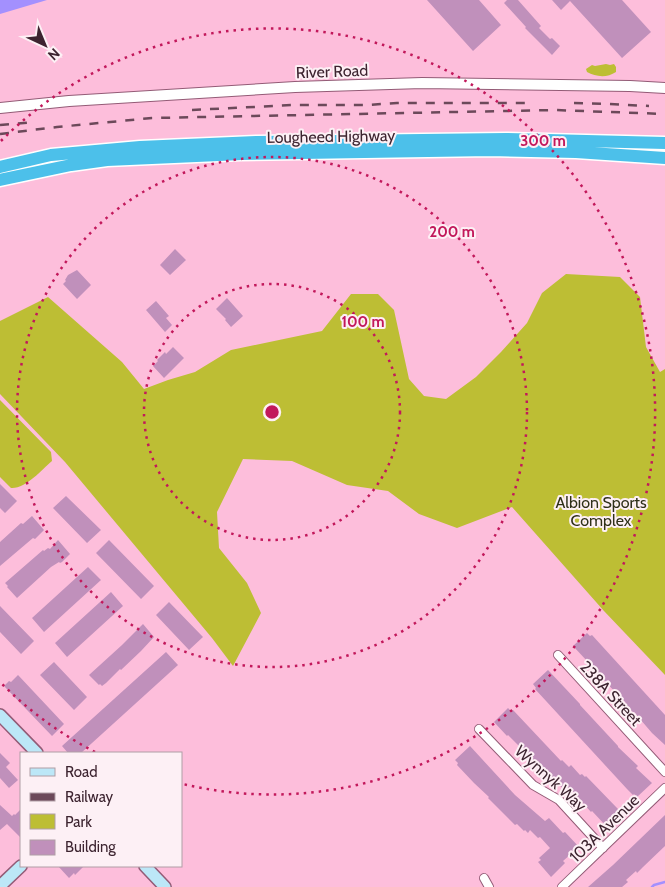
<svg xmlns="http://www.w3.org/2000/svg" width="665" height="887" font-family="Cabin,sans-serif">
	<style>
		.green { fill: #bdbe34 }
		.water { fill: #a390fe }
		.lines { fill: none; stroke-linecap: round; stroke-linejoin: round }
		.stream { stroke: #a390fe; stroke-width: 2.5 }
		.building { fill: #c090bb }
		.minor-casing { stroke: #935b76; stroke-width: 10 }
		.tertiary-casing { stroke: #935b76; stroke-width: 12 }
		.secondary-casing { stroke: #935b76; stroke-width: 14 }
		.trunk-casing { stroke: #fff; stroke-width: 15 }
		.minor { stroke: #fff; stroke-width: 8 }
		.tertiary { stroke: #fff; stroke-width: 10 }
		.secondary { stroke: #bce7f7; stroke-width: 11 }
		.trunk { stroke: #4cc0ea; stroke-width: 12 }
		.rail { stroke: #6c495a; stroke-width: 2.5; stroke-dasharray: 9 9; stroke-linecap: butt }
		.ring { fill: none; stroke: #c2185b; stroke-width: 2.5; stroke-dasharray: 2.5 5 }
		.labels { text-anchor: middle; stroke-width: 4; stroke-linejoin: round; paint-order: stroke }
		.street-label { font-size: 16px; fill: #3d2430; stroke: #fdf0f5 }
		.park-label { font-size: 16px; fill: #2f3019; stroke: #fdf0f5 }
		.centre { fill: #c2185b; stroke: #fdf0f5; stroke-width: 2.5 }
		.ring-label { font-size: 15px; text-anchor: middle; font-weight: bold; fill: #c2185b; stroke: #fdf0f5; stroke-width: 4; stroke-linejoin: round; paint-order: stroke }
	</style>
	<rect width="100%" height="100%" fill="#fdbedb"/>
	<path class="green" d="M606,64L610,65L614,64L616,67V72C607,78 596,77 587,72L586,69L592,65L595,66Z
		M566,274L620,277L640,297L646,347L660,372L665,369V675L604,611L512,507L457,528L419,514L388,491L347,485L292,461L243,459L217,512L219,548L247,583L261,613L233,666L212,638L65,462L0,394V321L48,297L122,362L144,389L168,380L195,372L231,350L322,331L351,294H378L394,310L409,379L424,396L446,399L476,377L501,352L527,323L542,293Z
		M0,400L51,452L52,461C41,470 26,489 11,488L0,477Z"/>
	<path class="water" d="M0,0H47L0,14Z"/>
	<g class="lines">
		<path class="stream" d="M652,887L654,885L665,882"/>
	</g>
	<path class="building" d="M427,0H479L501,25L473,51Z
		M507,0H518L541,26L539,28L550,39L552,38L560,46L552,55L525,28L526,27L504,3Z
		M552,0H622L651,32L622,58L570,1L561,10Z
		M175,249L186,260L170,275L160,265Z
		M77,270L91,285L77,299L63,284L66,281L65,280L68,275Z
		M227,298L243,316L231,327L225,320L226,319L216,309Z
		M156,301L169,316L166,318L172,325L165,332L146,310Z
		M173,347L184,358L164,378L153,366L158,361L157,360L165,352L166,354Z
		M0,484L17,501L5,513L0,508Z
		M66,496L101,530L87,543L53,508Z
		M32,516L44,530L35,539L33,538L0,566V542L21,523L23,524Z
		M58,540L70,554L62,562L60,563L59,562L51,567L17,598L7,587L8,586L5,583L43,550L44,551L48,548L50,549Z
		M109,540L154,586L141,599L96,553Z
		M88,567L101,580L44,632L32,618Z
		M111,592L123,606L67,657L55,643Z
		M169,602L203,637L189,650L156,615Z
		M0,606L34,641L21,654L0,632Z
		M143,624L154,637L141,651L121,670L120,669L106,683L102,686L100,684L99,685L89,675L122,645Z
		M587,633L590,636L592,635L665,715V745L652,733L634,712L633,713L625,704L626,703L587,663L588,662L573,646Z
		M166,652L178,665L81,753H68L62,746Z
		M54,662L87,697L74,710L40,675Z
		M548,670L580,704V705L618,746V747L638,766L636,768L652,783L637,797L634,794L633,795L627,789L535,689L536,688L533,684Z
		M18,675L64,724L52,736L4,686L9,681L11,682Z
		M508,708L511,711L513,710L561,761L562,760L569,767L571,765L580,775L582,774L585,777L586,776L618,809L617,811L620,814L606,826L592,811L591,812L572,791L571,792L566,787L563,789L554,779L553,780L547,774L546,775L518,747L519,746L508,735L507,736L494,722Z
		M470,746L515,795L545,821L549,818L563,833L565,832L579,847L563,861L565,863L551,877L538,862L541,860L539,858L550,848L540,837L538,838L530,830L528,833L525,830L524,831L517,824L515,825L488,798L489,797L474,783L457,765L458,763L455,760Z
		M0,753L10,763L6,767L18,780L9,788L0,778Z
		M0,805L12,816L14,814L15,815L21,809V838L7,824L0,830Z
		M665,815V846L643,867L637,873L636,871L626,880L628,882L622,887H588L613,865Z
		M58,866H84L75,875L74,873L69,878Z"/>
	<g class="lines">
		<defs>
			<path id="minor" d="M558,655L665,772
				M479,729L533,785L559,800L603,848
				M484,878L489,887
				M562,887L665,788"/>
			<path id="tertiary" d="M0,108L69,101L295,87L422,83L630,86L665,88"/>
			<path id="secondary" d="M0,715L37,753
				M145,866L165,887
				M0,886L21,866"/>
			<path id="trunk" d="M0,167L51,155L140,147L256,142L506,139L665,143
				M0,180L71,165L107,160L241,154L491,150L576,152L665,158"/>
		</defs>
		<use href="#minor" class="minor-casing"/>
		<use href="#tertiary" class="tertiary-casing"/>
		<use href="#secondary" class="secondary-casing"/>
		<use href="#trunk" class="trunk-casing"/>
		<use href="#minor" class="minor"/>
		<use href="#tertiary" class="tertiary"/>
		<use href="#secondary" class="secondary"/>
		<use href="#trunk" class="trunk"/>
		<path class="rail" d="M574,103L609,104L649,106
			M192,110L293,105H368L397,103H529
			M0,125L35,122
			M0,134L57,127L152,118L555,110L665,114"/>
	</g>
	<g class="ring">
		<circle cx="272" cy="412" r="128"/>
		<circle cx="272" cy="412" r="255"/>
		<path d="M95 752A383 383 0 0 1 1 683M1 141A383 383 0 1 1 183 784"/>
	</g>
	<g class="labels">
		<g class="street-label">
			<text transform="translate(332 71) rotate(-2)" y="6">River Road</text>
			<text transform="translate(331 136) rotate(-1)" y="6">Lougheed Highway</text>
			<text transform="translate(611 693) rotate(47)" y="6">238A Street</text>
			<text transform="translate(551 778) rotate(42)" y="6">Wynnyk Way</text>
			<text transform="translate(604 828) rotate(-44)" y="6">103A Avenue</text>
		</g>
		<g class="park-label">
			<text x="601" y="508">Albion Sports<tspan x="601" dy="18">Complex</tspan></text>
		</g>
	</g>
	<circle cx="272" cy="412" r="8" class="centre"/>
	<g class="ring-label">
		<text x="543" y="146">300 m</text>
		<text x="452" y="237">200 m</text>
		<text x="363" y="327">100 m</text>
	</g>
	<rect x="20" y="752" width="162" height="115" fill="#fdf0f5" stroke="#b09ea6"/>
	<rect x="30" y="768" width="25" height="8" fill="#bce7f7" stroke="#b09ea6"/>
	<text x="65" y="777" font-size="15" fill="#3d2430">Road</text>
	<rect x="30" y="793" width="25" height="8" fill="#6c495a" stroke="#b09ea6"/>
	<text x="65" y="802" font-size="15" fill="#3d2430">Railway</text>
	<rect x="30" y="814" width="25" height="15" fill="#bdbe34" stroke="#b09ea6"/>
	<text x="65" y="827" font-size="15" fill="#3d2430">Park</text>
	<rect x="30" y="840" width="25" height="15" fill="#c090bb" stroke="#b09ea6"/>
	<text x="65" y="852" font-size="15" fill="#3d2430">Building</text>
	<g transform="translate(45 45) rotate(136)" stroke="#fdf0f5" stroke-width="4" paint-order="stroke">
	<path d="M0-4L9 19L0 12L-9 19Z" fill="#3d2430"/>
	<text y="-8" font-size="14" font-weight="bold" text-anchor="middle" fill="#3d2430">N</text>
	</g>
</svg>
